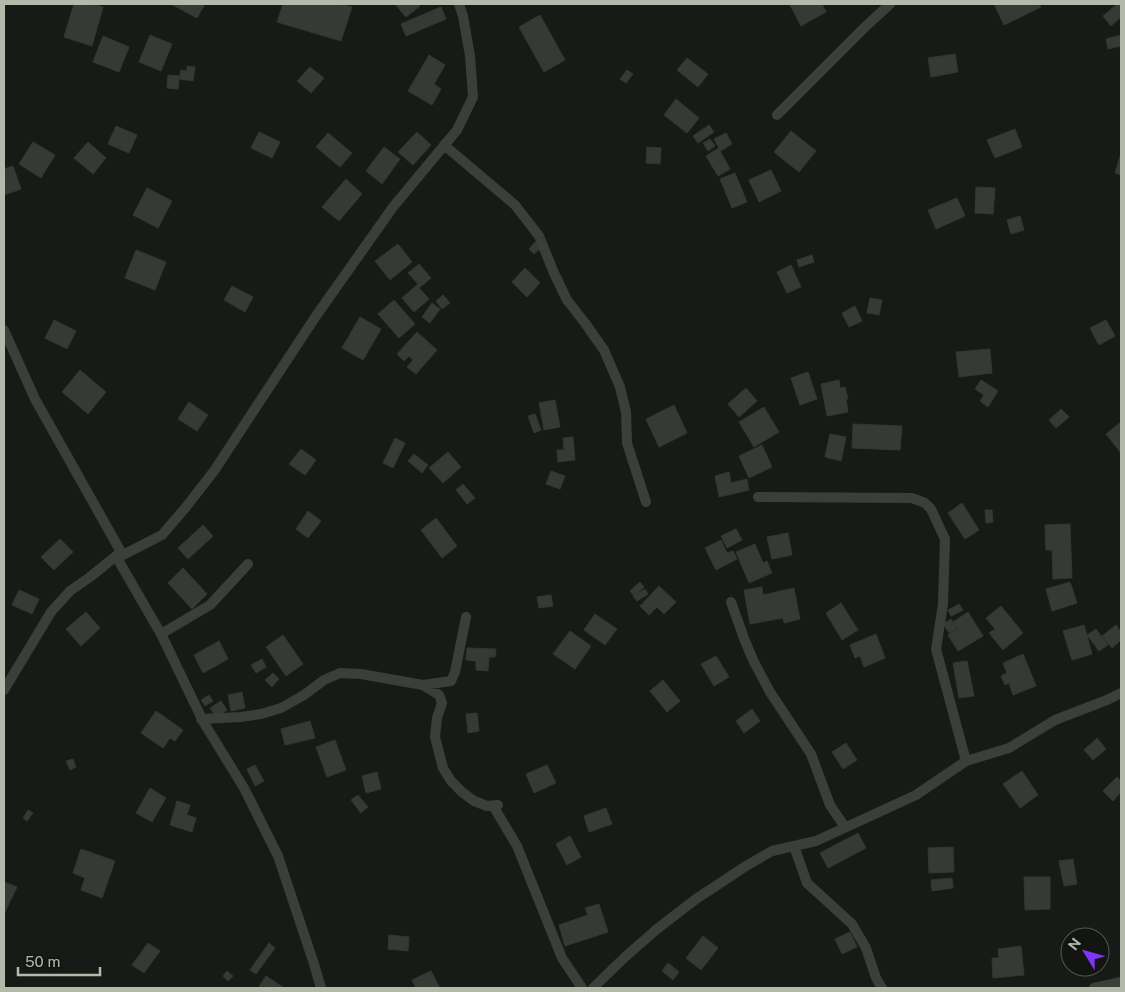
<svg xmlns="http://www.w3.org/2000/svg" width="1125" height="992" font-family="'Public Sans',sans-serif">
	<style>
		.building { fill: #373935; stroke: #333632 }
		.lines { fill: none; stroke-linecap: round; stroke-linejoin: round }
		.minor { stroke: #3b3f39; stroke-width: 10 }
	</style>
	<rect width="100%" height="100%" fill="#181a18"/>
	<path class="building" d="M74,4H91L103,7L92,46L64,37Z
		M171,4H205L197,18Z
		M283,4H341L352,7L341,41L277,22Z
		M395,4H418L420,6L406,17Z
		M794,4H822L826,12L801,26L790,5Z
		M994,4H1039L1041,7L1004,25Z
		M1117,4H1120L1121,5V17L1111,26L1103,16Z
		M441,7L446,19L406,36L401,24Z
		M540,15L565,60L544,72L519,27Z
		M150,35L172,44L161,71L139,62Z
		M1121,35V46L1108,49L1106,39Z
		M103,36L129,47L119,72L93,62Z
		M955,54L958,72L931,77L928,58Z
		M429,55L445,65L434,84L441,89L432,105L408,91Z
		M687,58L708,74L698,87L677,70Z
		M187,66L195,67L193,81L179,79L181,70L187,71Z
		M310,67L324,78L311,93L297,81Z
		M627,70L633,74L626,83L620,79Z
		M168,75L179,76L178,89L167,88Z
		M676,99L699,118L687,133L664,115Z
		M709,125L714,132L698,143L693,136Z
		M116,126L137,135L129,153L108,144Z
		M1015,129L1022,147L995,158L987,140Z
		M791,131L816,151L799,172L774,152Z
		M259,132L280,142L272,158L251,148Z
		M417,132L431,145L413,165L398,152Z
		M328,133L352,153L340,167L316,147Z
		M726,133L732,144L720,151L730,169L718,176L706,156L719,148L714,139Z
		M710,139L715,146L708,151L703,143Z
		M33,142L55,155L41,178L19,164Z
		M88,142L106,158L93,174L74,158Z
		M384,147L400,159L382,184L366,171Z
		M647,147L661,148L660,164L646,163Z
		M1120,156H1121V175L1115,173Z
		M13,166L21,189L4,195V169Z
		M771,170L781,191L759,202L749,180Z
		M735,173L747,202L732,208L720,179Z
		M346,179L362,194L339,221L322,207Z
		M976,187L995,188L993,214L975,213Z
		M147,188L172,201L158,228L133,215Z
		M957,198L965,216L936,229L928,210Z
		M1020,216L1024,230L1011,234L1007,220Z
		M535,242L541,248L534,254L529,249Z
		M398,244L412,262L390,280L375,261Z
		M136,250L166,262L155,290L125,278Z
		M812,255L814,262L799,267L797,260Z
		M419,264L431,278L419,288L429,299L414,312L402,298L418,284L408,273Z
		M791,265L801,287L787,293L777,272Z
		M525,268L540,283L527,297L512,282Z
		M232,286L253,297L245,312L224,300Z
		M443,295L450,303L442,309L436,301Z
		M870,298L882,300L879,315L867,313Z
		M394,300L415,324L399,338L378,314Z
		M432,303L440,309L430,323L422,317Z
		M855,306L862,321L849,327L842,313Z
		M360,317L381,329L363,360L342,348Z
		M54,320L76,331L67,349L45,338Z
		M1106,320L1115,336L1099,345L1090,328Z
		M417,332L437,350L416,374L407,367L413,360L409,356L404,361L397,354Z
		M990,349L992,373L959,377L956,352Z
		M80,370L106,392L88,414L62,392Z
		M808,372L817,399L800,405L791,378Z
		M839,380L840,388L845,387L848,399H846L848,412L827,416L821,384Z
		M981,380L998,391L988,407L980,401L984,395L975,389Z
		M746,388L757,401L739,417L728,404Z
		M555,400L560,427L544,430L539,403Z
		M189,402L208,415L197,431L178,419Z
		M674,405L687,433L659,447L646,419Z
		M764,407L779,432L754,447L739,422Z
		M1061,409L1069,417L1056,428L1049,420Z
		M535,414L541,430L534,433L528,416Z
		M1121,422V453L1106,434Z
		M853,424L902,426L900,450L852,448Z
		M830,434L846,437L841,461L825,457Z
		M573,437L575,460L558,462L557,450H564L563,438Z
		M395,438L405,443L393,468L383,463Z
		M762,445L772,467L749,478L739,456Z
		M301,449L316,460L305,475L289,464Z
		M448,452L461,467L443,483L429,468Z
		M414,454L428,465L422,473L408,461Z
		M551,471L565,476L560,489L546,484Z
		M729,472L731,483L747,479L749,490L719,497L715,476Z
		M463,484L475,498L467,504L456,490Z
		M962,503L979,530L965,539L948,513Z
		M985,510H992L993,522L986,523Z
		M308,511L321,521L308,538L296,529Z
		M436,518L457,546L442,558L421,530Z
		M1070,524L1072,578L1053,579L1052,550H1046L1045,525Z
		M203,525L213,536L188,559L178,548Z
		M736,529L742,540L727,548L721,536Z
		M788,533L792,555L772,559L767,537Z
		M60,539L73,552L54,570L41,557Z
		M721,540L727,553L733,551L737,559L716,570L705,548Z
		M755,544L763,563L767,561L772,573L749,583L736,552Z
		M183,568L207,594L192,609L168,583Z
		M640,582L644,587L634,596L630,591Z
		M1070,582L1077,603L1052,611L1046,589Z
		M659,586L676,602L664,614L657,607L649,615L640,606Z
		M762,587L763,595L794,588L800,619L784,623L783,618L750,624L744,590Z
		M645,589L648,594L637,601L633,596Z
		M19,590L39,599L32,614L12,605Z
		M551,595L553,606L539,608L537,597Z
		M841,603L858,630L842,640L826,613Z
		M959,604L963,610L951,616L948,610Z
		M1001,606L1023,633L1003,650L989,633L995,629L986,618Z
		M86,612L100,628L81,646L66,629Z
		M968,612L983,636L958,651L948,635L958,629L953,622Z
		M595,614L617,629L605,645L584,630Z
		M951,619L957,629L949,633L943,624Z
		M1084,625L1092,654L1072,660L1063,631Z
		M1116,625L1121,632V640L1112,648L1102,636Z
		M1096,629L1108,645L1099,651L1087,635Z
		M570,631L591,646L575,669L553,654Z
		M876,634L885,658L864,667L860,656L855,658L850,645Z
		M283,635L303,664L286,676L266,647Z
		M219,641L228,659L203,673L194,655Z
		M467,648L496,649L495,657H489L488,671L476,670V661L466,660Z
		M1023,654L1036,686L1013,695L1009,683L1005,685L1001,676L1007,673L1003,663Z
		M716,656L729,677L714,686L701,664Z
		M262,659L266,667L256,673L251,665Z
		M967,661L974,696L959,698L953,663Z
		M273,673L279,679L272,687L265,680Z
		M663,680L680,701L667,712L650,691Z
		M242,692L245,708L231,711L228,695Z
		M209,695L213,701L205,706L201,700Z
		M221,701L227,710L216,717L210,708Z
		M752,709L760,721L744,733L736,721Z
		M156,711L183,730L175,741L170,738L163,748L141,733Z
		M477,713L479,731L468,733L466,714Z
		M310,721L315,738L285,745L281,729Z
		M1097,738L1106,749L1093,760L1084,750Z
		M335,740L346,770L327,777L316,747Z
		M846,743L857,760L843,769L832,752Z
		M73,759L76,767L70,770L66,761Z
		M255,765L264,781L255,786L247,769Z
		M547,765L556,783L534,793L526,774Z
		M1022,771L1038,795L1020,808L1003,784Z
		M377,772L381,789L366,793L362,776Z
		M1117,777L1121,781V792L1113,801L1103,791Z
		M150,788L166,798L152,822L136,813Z
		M358,795L368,807L361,813L351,800Z
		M177,801L190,805L187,815L196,818L192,832L170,825Z
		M606,808L612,824L589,832L584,816Z
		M28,810L33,813L27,821L23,818Z
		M858,833L866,848L828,868L820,853Z
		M570,836L581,857L567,865L556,844Z
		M953,847L954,872L929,873L928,848Z
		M81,849L115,861L102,898L81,890L85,878L73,873Z
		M1073,859L1077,884L1064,886L1059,861Z
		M1024,877H1050V909L1025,910Z
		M952,878L953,888L932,891L931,880Z
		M4,882L17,887L5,912L4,911Z
		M599,904L608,932L565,946L559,925L588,915L585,908Z
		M850,932L857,947L842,954L835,939Z
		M389,935L409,937L408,951L388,949Z
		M703,936L718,948L701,970L686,958Z
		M148,943L160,951L144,973L132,965Z
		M269,943L275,948L256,974L250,970Z
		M1021,946L1024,975L993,978L992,958H999L998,949Z
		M668,963L679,972L673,980L662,971Z
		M227,971L233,976L228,981L223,976Z
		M431,971L440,988H416L412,980Z
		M266,976L284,988H258Z"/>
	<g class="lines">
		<path class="minor" d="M777,115L864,28L890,4
			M444,145L515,205L539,236L554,273L567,300L585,323L604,350L620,387L626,412L627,443L646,502
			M4,330L35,399L121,552L117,558L161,634L204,723L244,788L278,856L314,964L321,988
			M758,497L912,498L925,503L931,509L945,539L943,604L936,649L966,761
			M117,558L162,535L186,507L214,471L316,316L393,207L457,130L473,97L470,56L463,16L459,4
			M731,602L745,641L754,662L770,692L811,754L830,805L845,827
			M161,634L210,605L248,564
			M423,685L451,681L455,672L466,617
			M4,690L51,612L70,591L90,577L121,552
			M201,719L241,717L261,714L281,708L304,695L324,680L340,673L361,674L423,685L439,695L442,703L437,718L435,737L443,768L451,781L462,792L474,801L487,806L498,805L495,809L517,846L562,958L582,988
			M794,846L807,883L852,924L866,948L876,978L882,988
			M593,988L625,957L657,929L696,899L746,866L772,851L816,841L916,795L966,761L1009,748L1055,720L1107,700L1121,693
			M1094,988L1121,982"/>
	</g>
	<rect width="1125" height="992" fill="none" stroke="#b3baaa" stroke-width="10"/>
	<g transform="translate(1085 952) rotate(307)"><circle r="24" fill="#131513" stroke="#53574f"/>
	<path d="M0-4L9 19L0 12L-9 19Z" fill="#8135f5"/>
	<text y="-8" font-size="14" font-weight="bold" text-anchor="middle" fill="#b3baaa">N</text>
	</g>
	<path d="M18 967v8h82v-8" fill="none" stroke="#b3baaa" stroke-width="2.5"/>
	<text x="25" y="967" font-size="15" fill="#b3baaa" stroke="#131513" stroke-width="4" paint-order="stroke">50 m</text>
</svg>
